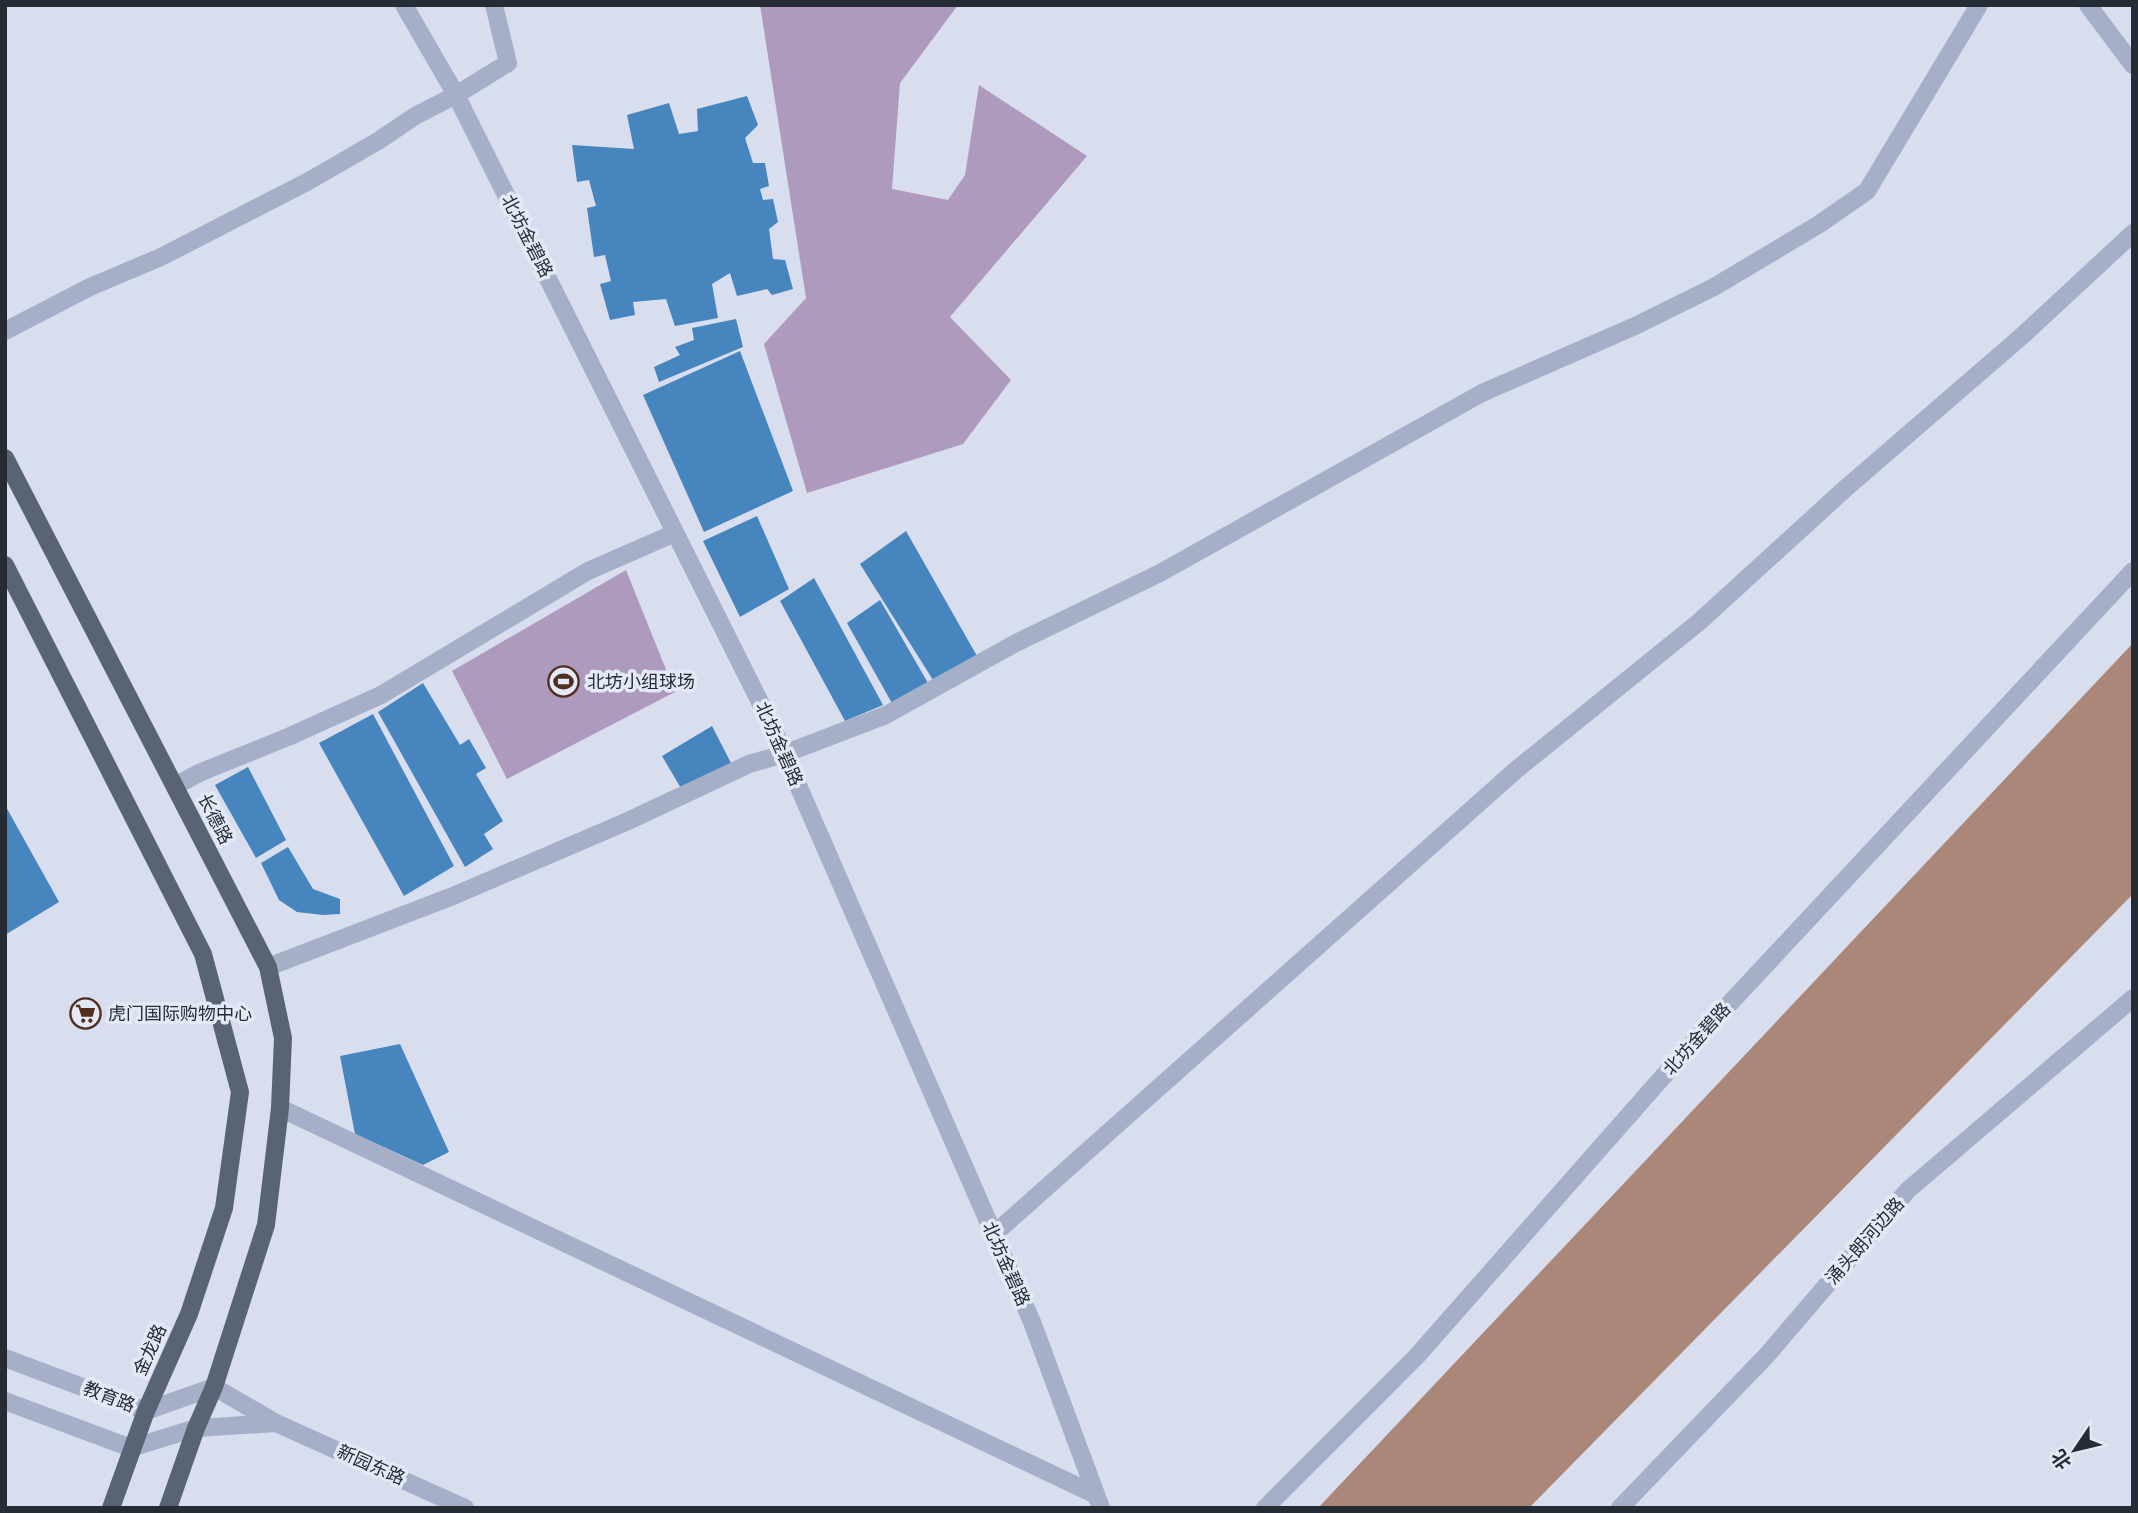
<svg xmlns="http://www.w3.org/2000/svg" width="2138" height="1513" font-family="'DM Sans','Noto Sans SC',sans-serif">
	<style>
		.green { fill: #ae9abd }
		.water { fill: #ab8779 }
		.building { fill: #4785bf }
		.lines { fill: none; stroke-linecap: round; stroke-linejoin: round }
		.minor { stroke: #a5afc7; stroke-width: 18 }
		.major { stroke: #586474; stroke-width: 18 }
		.labels { text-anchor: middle; stroke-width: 7; stroke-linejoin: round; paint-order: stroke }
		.street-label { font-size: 18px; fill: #262c33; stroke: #e4e9f8 }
		.poi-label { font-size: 18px; fill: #262c33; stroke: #e4e9f8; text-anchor: start }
	</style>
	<rect width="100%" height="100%" fill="#d9deef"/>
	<path class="green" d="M760,5H958L900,83L892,189L948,200L965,175L979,85L1087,156L950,317L1011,380L963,444L807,493L764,344L806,298Z
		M626,570L675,692L507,779L452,671Z"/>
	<path class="water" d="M2133,643V894L1529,1508H1318Z"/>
	<path class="building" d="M747,96L758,125L745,138L753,163H765L769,186L760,189L763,200L773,199L778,222L769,229L773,259L785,260L793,289L772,295L767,289L737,296L730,273L712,284L718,318L675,326L666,299L633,302L635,315L610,320L600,284L611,281L605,255L594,257L587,208L596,206L589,180L577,182L572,145L634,149L627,115L669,103L679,134L698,131L697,109Z
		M736,319L743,347L659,382L654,367L680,355L675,347L694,340L692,328Z
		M740,351L793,491L704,532L643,395Z
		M757,516L789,589L740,617L703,541Z
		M906,531L977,656L933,680L860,564Z
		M814,578L883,705L845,721L780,601Z
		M880,600L928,683L893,705L847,623Z
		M423,683L460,745L469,739L486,768L476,774L503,821L484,834L493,849L465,867L378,712Z
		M373,714L454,866L404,896L319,743Z
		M712,726L731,763L682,790L662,756Z
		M248,767L286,840L256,858L215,785Z
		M5,805L59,902L5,935Z
		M288,847L313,889L340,899V914L323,915L297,912L279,900L261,863Z
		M400,1044L449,1152L423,1165L355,1134L340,1056Z"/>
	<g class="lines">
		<path class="minor" d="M404,5L456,95L773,728L1032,1322L1101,1508
			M2088,5L2133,65
			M5,331L90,287L161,257L307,182L378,141L415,116L456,95L508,63L494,5
			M175,786L199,773L288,737L381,695L588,571L675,533
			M268,967L453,896L628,821L749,764L784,754L886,715L1014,644L1160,573L1482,393L1635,326L1714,287L1818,225L1867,191L1979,5
			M280,1108L1096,1495
			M993,1235L1516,770L1699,622L1846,488L2022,336L2133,233
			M5,1358L146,1411L214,1387L276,1423L465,1508
			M5,1401L131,1448L196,1428L276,1423
			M1265,1508L1416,1357L1690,1046L2133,571
			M1620,1508L1767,1355L1908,1190L2133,998"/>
		<path class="major" d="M5,458L268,967L283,1038L280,1108L266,1225L214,1387L196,1428L168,1508
			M5,565L203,954L240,1092L224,1208L189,1314L146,1411L111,1508"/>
	</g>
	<defs>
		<symbol id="stadium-ring" viewBox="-11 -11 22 22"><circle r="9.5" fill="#e4e9f8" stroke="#522e1e" stroke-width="1.5"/><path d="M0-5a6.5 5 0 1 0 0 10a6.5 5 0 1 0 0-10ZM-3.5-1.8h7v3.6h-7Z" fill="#522e1e"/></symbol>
		<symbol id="supermarket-ring" viewBox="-11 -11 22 22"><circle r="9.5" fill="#e4e9f8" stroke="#522e1e" stroke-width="1.5"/><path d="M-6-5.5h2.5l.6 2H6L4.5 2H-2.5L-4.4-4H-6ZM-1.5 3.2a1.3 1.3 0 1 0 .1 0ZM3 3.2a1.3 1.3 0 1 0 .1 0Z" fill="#522e1e"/></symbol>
	</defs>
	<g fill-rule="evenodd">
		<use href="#stadium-ring" x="546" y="664" width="35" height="35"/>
		<use href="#supermarket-ring" x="68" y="996" width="35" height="35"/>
	</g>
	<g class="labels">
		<g class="street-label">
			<text transform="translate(527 236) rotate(63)" y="6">北坊金碧路</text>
			<text transform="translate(779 744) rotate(66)" y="6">北坊金碧路</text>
			<text transform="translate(215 819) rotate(63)" y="6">长德路</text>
			<text transform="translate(1697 1039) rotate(-48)" y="6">北坊金碧路</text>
			<text transform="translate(1865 1241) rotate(-49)" y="6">涌头朗河边路</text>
			<text transform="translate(1006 1264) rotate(66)" y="6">北坊金碧路</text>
			<text transform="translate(150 1350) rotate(-66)" y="6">金龙路</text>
			<text transform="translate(109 1397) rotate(21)" y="6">教育路</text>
			<text transform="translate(371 1465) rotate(24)" y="6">新园东路</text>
		</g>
		<g class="poi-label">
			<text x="587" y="688">北坊小组球场</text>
			<text x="108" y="1020">虎门国际购物中心</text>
		</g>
	</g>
	<rect width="2138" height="1513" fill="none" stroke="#262c33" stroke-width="14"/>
	<g transform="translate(2075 1450) rotate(235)" stroke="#e4e9f8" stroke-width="5" paint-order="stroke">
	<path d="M0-5L12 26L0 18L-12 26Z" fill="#262c33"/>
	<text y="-10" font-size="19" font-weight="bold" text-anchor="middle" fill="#262c33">北</text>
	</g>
</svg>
